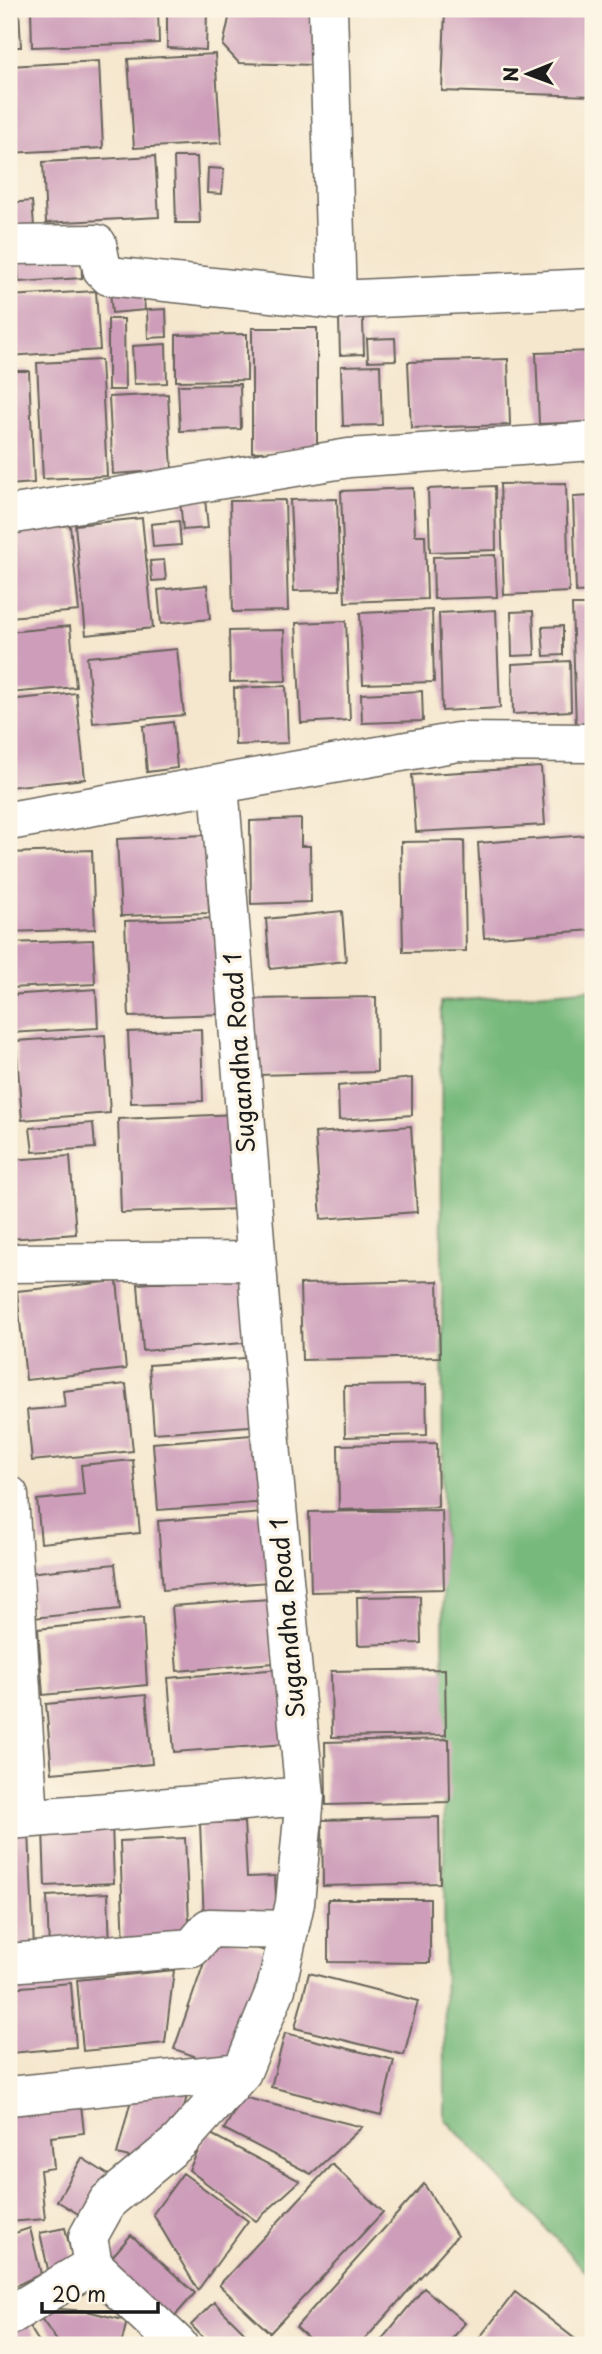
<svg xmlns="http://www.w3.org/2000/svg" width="602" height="2354" font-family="'Playpen Sans',sans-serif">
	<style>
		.forest { fill: #77b97c; stroke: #4a6a4c; stroke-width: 2 }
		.building { fill: #cd9db9 }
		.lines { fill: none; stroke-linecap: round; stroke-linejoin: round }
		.minor-casing { stroke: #68635a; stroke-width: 41 }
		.minor { stroke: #fff; stroke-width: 38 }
		.labels { text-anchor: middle; stroke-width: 7; stroke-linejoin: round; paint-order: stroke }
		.street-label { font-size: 24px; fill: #1c1c1c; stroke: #fcf5e5 }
	</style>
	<rect width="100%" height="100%" fill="#fcf5e5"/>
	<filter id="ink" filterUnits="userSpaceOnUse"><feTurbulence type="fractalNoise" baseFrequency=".0143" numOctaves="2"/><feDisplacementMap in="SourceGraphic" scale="14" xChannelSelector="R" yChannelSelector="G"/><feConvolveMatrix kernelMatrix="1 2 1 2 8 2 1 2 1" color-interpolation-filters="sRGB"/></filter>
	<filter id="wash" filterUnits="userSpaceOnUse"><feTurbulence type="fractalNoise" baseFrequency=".00686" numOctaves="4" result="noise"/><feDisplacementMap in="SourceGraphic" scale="28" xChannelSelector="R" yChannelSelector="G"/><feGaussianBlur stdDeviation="1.57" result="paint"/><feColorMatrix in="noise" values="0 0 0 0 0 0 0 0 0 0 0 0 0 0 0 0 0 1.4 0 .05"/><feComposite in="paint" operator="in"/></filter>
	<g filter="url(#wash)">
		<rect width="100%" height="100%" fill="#f5e7ce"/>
		<path class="forest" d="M593,989V2279L445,2119L441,1002Z"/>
		<g id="blocks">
			<path class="building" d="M9,9H19L21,47H9Z
				M31,9H158L159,43L32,47Z
				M167,9H207L206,50L167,48Z
				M231,9H317L316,65L239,63L223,46Z
				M445,9H593V96L442,91Z
				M215,54L221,143L134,148L128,59Z
				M99,61L103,148L9,153V66Z
				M155,156L159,217L46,223L43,162Z
				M174,157H197L200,223H176Z
				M208,168L224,169L222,194L207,193Z
				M32,201L34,226L10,228L9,203Z
				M81,250L82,278L19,282L17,253Z
				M143,289L145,310L112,313L110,291Z
				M96,291L100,350L9,356V296Z
				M166,309L167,337L148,338L147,310Z
				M339,318H363L364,354L340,355Z
				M108,319H124L125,390H108Z
				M252,328H317V451L252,452Z
				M247,334V380L176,381V335Z
				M395,338L396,360L368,361L367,339Z
				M166,344L167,383L134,384L132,346Z
				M593,351V422L539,424L536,353Z
				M508,359L510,425L411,428L408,362Z
				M101,360L107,476L43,479L37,363Z
				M380,365L382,425L343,426L341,366Z
				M9,371H29L34,483L9,485Z
				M240,384L241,429L180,431L178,385Z
				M168,394L172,470L113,474L109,397Z
				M566,483L569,592L504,595L500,484Z
				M495,486L496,550L430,552L428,489Z
				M413,488L415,535H425L427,599L345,602L341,491Z
				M593,496V591L576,592L573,497Z
				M205,499L208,528L183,530L180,501Z
				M337,499L340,590L294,591L290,500Z
				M285,500L288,611L233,612L230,501Z
				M142,518L153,628L86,635L75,525Z
				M179,521L181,545L153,547L151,524Z
				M70,525L79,611L9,617V531Z
				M495,555L497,597L434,599L433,557Z
				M164,560L166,580L152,581L150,561Z
				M207,585L210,619L161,624L158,590Z
				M572,605H593V725L576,726Z
				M432,610L434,682L363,684L360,613Z
				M496,610L500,708L442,711L439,613Z
				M533,611L535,655L512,656L511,612Z
				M346,621L350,720L301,723L296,623Z
				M70,626L76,687L9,693V632Z
				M563,626V655L544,656L542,627Z
				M284,630L286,681L230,682L229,631Z
				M177,649L184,715L93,723L87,657Z
				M570,661L571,711L513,714L512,664Z
				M286,686L288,743L235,745L234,688Z
				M422,691L423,721L362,723L361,694Z
				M76,693L85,779L9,787V700Z
				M173,722L177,768L147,772L143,726Z
				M541,767L545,825L416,832L412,775Z
				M301,819V846H310L311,902L251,904L250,821Z
				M206,835L209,913L121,916L117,839Z
				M587,835L593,930L484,938L478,843Z
				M464,841L466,951L403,952L401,842Z
				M92,850L95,929L9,932V853Z
				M342,911L346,961L270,969L266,919Z
				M221,918L225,1014L129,1017L125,921Z
				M93,940L95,984L9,988V943Z
				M96,989L98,1028L9,1033V995Z
				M376,997L377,1072L256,1075L254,999Z
				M201,1029L203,1101L131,1103L128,1032Z
				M105,1035L110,1113L22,1120L16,1041Z
				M412,1078V1115L339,1120L338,1086Z
				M238,1114L242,1209L121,1213L118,1119Z
				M93,1123L95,1148L33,1152L30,1128Z
				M411,1126L417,1212L321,1219L315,1133Z
				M70,1156L76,1234L9,1239V1160Z
				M251,1275L256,1342L143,1351L138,1284Z
				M117,1281L126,1369L26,1380L17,1291Z
				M438,1281L440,1357L302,1360L300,1284Z
				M258,1357L263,1425L154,1433L149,1365Z
				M126,1384L133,1451L32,1461L27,1410L65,1407L63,1391Z
				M426,1385L427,1435L345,1437L344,1386Z
				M264,1434L269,1502L158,1510L153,1443Z
				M437,1443L438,1507L339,1510L338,1445Z
				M133,1460L140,1533L41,1543L37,1500L84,1495L81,1465Z
				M442,1510L444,1589L311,1592L309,1512Z
				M264,1513L269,1582L163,1590L158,1521Z
				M115,1564L120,1609L33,1618L28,1573Z
				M420,1596L421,1643L358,1645L357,1597Z
				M269,1599L274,1663L177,1671L172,1606Z
				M143,1618L147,1685L43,1695L38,1629Z
				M281,1669L286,1744L174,1752L168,1678Z
				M445,1669L446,1735L332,1737L331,1671Z
				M146,1695L152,1764L52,1773L46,1704Z
				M449,1739L450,1802L326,1805L325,1742Z
				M439,1817L440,1883L323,1886L322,1820Z
				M244,1822L247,1877L275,1876L277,1920L204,1923L200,1823Z
				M112,1824L114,1883L45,1886L43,1828Z
				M9,1831H29L34,1949L9,1950Z
				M185,1838L190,1943L124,1946L120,1841Z
				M108,1893L110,1948L49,1950L47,1896Z
				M328,1899H430V1963L328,1962Z
				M214,1934L268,1952L228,2068L174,2049Z
				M174,1970L165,2043L83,2051L77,1980Z
				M309,1973L418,2001L404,2055L295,2028Z
				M71,1983L76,2047L11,2053L9,1988Z
				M285,2033L394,2060L381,2115L271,2087Z
				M188,2090L184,2109L137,2159L117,2154L132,2096Z
				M80,2095L84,2133L51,2137L54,2168L40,2170L45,2219L9,2222V2102Z
				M243,2097L362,2127L311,2174L224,2129Z
				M207,2132L300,2181L256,2221L189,2170Z
				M82,2158L115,2179L90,2221L57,2201Z
				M332,2164L383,2212L270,2333L219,2285Z
				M183,2173L248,2221L198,2290L153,2214Z
				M424,2184L457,2236L360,2345H316L296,2327Z
				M30,2228L41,2274L9,2289V2235Z
				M65,2228L75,2269L49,2274L40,2233Z
				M131,2235L195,2293L168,2324L104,2266Z
				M424,2288L465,2323L447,2345H377Z
				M515,2292L575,2339L570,2345H474Z
				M214,2302L245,2333L233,2345H210L191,2325Z
				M46,2308L87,2311L127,2321L121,2345H60L38,2314Z
				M24,2318L41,2345H9V2327Z"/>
		</g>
	</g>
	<g filter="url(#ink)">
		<use href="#blocks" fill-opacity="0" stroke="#68635a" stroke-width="2"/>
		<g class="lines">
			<defs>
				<path id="minor" d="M328,9L337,300
					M9,245L97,244L102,269L109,276L337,300L593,288
					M9,515L349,458L593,441
					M9,821L458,742L593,743
					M9,1263L256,1261
					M9,1495L29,1818
					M9,1820L305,1796
					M9,1963L192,1948L209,1928L289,1930
					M9,2096L242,2072
					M9,2316L93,2265
					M178,2345L93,2265L88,2237L108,2201L179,2142L242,2072L276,1989L295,1903L305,1796L272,1455L219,784"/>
			</defs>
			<use href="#minor" class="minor-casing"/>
			<use href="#minor" class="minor"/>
		</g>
	</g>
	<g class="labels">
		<g class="street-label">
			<text transform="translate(240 1053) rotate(-94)" y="8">Sugandha Road 1</text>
			<text transform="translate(288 1618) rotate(-95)" y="8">Sugandha Road 1</text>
		</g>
	</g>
	<rect width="602" height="2354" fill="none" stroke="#fcf5e5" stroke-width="35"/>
	<g transform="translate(528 74) rotate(269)" stroke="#fcf5e5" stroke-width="5" paint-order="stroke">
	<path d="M0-5L12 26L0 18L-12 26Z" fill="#1c1c1c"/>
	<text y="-10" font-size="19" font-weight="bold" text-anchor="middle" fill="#1c1c1c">N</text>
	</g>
	<path d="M42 2302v10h116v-10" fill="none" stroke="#1c1c1c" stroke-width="3.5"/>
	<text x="52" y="2302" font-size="21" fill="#1c1c1c" stroke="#fcf5e5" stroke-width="5" paint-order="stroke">20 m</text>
</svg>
